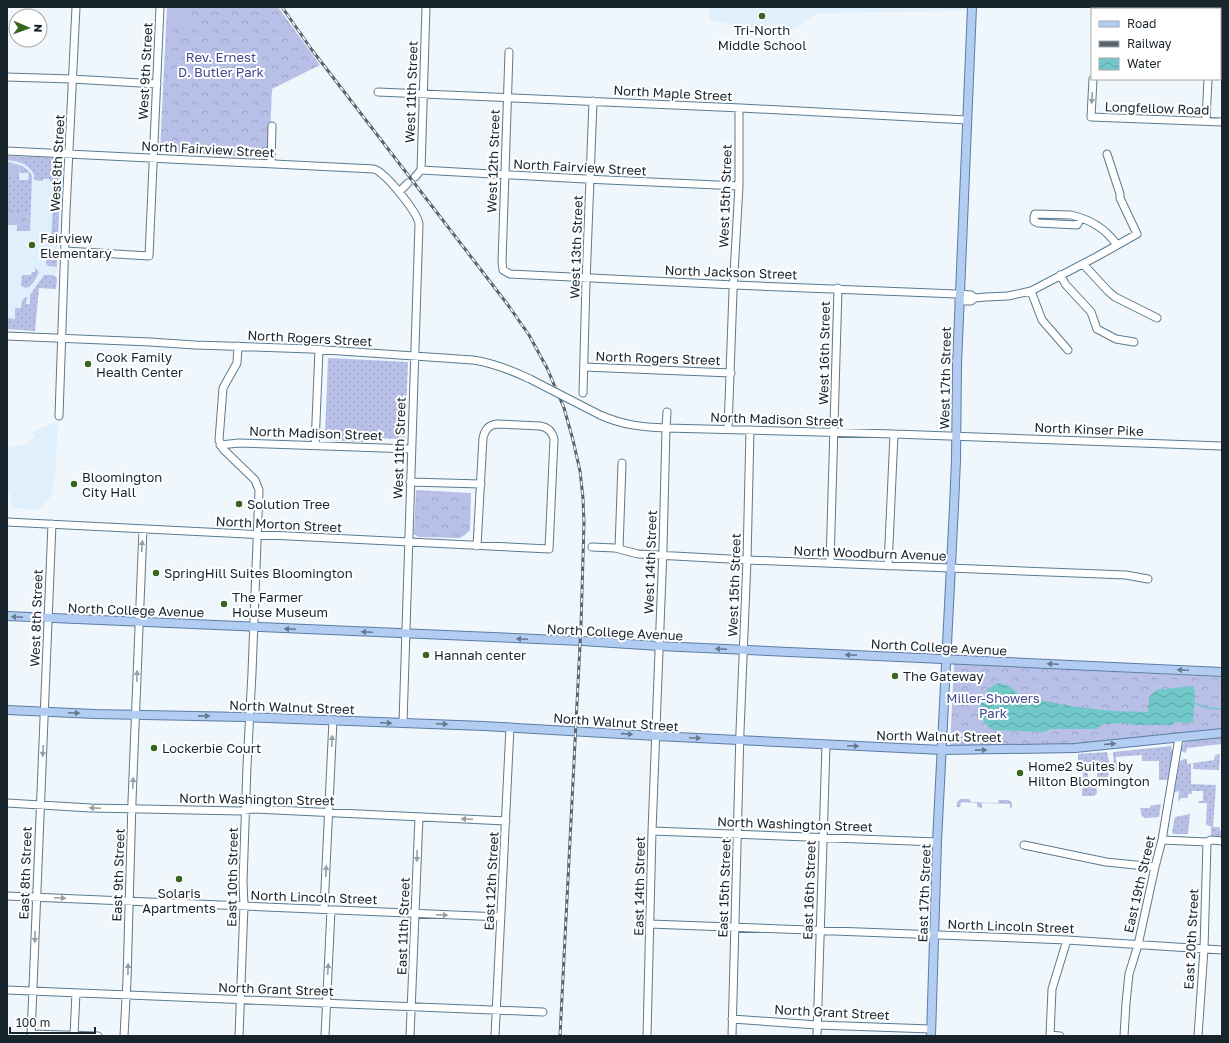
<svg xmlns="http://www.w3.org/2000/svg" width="1229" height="1043" font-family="'Golos Text',sans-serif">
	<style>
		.built { fill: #dfeffb }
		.grass { fill: url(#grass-dots) }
		.forest { fill: url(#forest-crowns) }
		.pitch { fill: #b8c0e7 }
		.water { fill: url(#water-waves) }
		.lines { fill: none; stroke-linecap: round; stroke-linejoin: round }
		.stream { stroke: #71c8c9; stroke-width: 1.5 }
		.minor-casing { stroke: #5a7a8f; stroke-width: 9 }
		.major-casing { stroke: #5b7ca6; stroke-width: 10 }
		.minor { stroke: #fff; stroke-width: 7 }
		.major { stroke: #b2cdf1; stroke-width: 8 }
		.rail-casing { stroke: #59646c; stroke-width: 3 }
		.rail { stroke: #fff; stroke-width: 1.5; stroke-dasharray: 4.5; stroke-linecap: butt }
		.minor-bridge-casing { stroke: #5a7a8f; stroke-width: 9; stroke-linecap: butt }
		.minor-bridge { stroke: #fff; stroke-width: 7 }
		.oneway { fill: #979da0 }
		.oneway2 { fill: #65798f }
		.poi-dot { fill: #396523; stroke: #fff; stroke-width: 1.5 }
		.labels { text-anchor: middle; stroke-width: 4; stroke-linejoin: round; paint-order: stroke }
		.poi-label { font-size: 13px; fill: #18252d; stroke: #fff; text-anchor: start }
		.park-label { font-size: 13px; fill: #41488e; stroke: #fff }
		.street-label { font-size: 13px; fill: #18252d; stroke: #fff }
	</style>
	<defs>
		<pattern id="grass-dots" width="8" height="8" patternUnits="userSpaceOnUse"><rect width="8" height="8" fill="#b8c0e7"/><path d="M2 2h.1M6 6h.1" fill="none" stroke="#9da5c6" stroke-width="1.8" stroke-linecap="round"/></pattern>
		<pattern id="forest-crowns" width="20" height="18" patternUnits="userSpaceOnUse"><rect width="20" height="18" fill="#b8c0e7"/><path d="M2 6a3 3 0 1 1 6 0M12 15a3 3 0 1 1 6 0" fill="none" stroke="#9da5c6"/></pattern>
		<pattern id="water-waves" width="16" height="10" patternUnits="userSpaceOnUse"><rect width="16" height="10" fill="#71c8c9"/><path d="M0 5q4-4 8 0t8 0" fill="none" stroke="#5ca2a4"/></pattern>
	</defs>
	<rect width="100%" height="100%" fill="#f0f7fc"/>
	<path class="built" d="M710,7H968L967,11L819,13L794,28L784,32L756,30L710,20Z
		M7,156L61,158L56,289L39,288L35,331L7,329Z
		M58,421L55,480L51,496L38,510L11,507V496L7,491V448L25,445L35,437L32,432Z"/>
	<path class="grass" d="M7,156L61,158L58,241L51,242L54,182H50V179H43V181L34,180V174C25,162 21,162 7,160Z
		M7,162C18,164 27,166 32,176L30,230L29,231H24V226H27L28,212L7,211V177H19V180H28L29,173H20V165L7,164Z
		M51,254H56L57,256V267L49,266L46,264L47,257Z
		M35,268L39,272C36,278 29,294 21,285L22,275H31L32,272H35Z
		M44,275H53L57,278L56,289L39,288L35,331L7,329V318L15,319V308H21C22,303 21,299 27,297L26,304H30V295Z
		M328,358L408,362L405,437L401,439L367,438L362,442L326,440L325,434Z
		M1222,737V744L1187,748L1186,753L1181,751L1183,744L1185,742Z
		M1171,746C1174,756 1171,768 1169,778L1167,780H1159V761H1142V755L1116,757L1117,768L1125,767V770L1114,771L1113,752Z
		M1107,752L1109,761L1108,786H1100V777H1097V771H1088V783H1096L1097,793L1094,796H1082L1083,769H1078V754Z
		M1220,754L1219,770L1193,769V763L1214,760L1215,755Z
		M1184,759H1187V764L1191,763V784L1216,785L1213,827H1220V831H1222V837L1211,836V826L1206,825L1207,803H1198L1199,801H1203V791H1192V794H1188V798H1181L1179,801H1178L1179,791L1174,793L1180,761Z
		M960,799H969L971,802L998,803L999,800H1009L1012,803V807L1010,809V804L982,803V808L977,807V803L961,802L960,807H957V802Z
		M1161,804L1159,817L1145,818L1142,816L1140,808H1150V806Z
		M1190,814L1188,834H1173L1172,832L1175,817Z"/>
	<path class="forest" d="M167,7H278L320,65L272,89L269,158L160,151Z
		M7,211H28L27,226H24V231H17V225H7Z
		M416,490L471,493L470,530L465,535L460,538L419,537L414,534Z
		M954,664L1222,677V729L1074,744L950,747Z"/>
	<path class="pitch" d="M168,9H189V24L168,23Z
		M7,164L20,165L19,177H7Z"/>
	<path class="water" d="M999,683L1009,686L1021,696L1070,706L1112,711L1148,712L1149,697L1156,690L1193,686L1195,691L1193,723L1173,722L1174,725H1135L1126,723L1103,724L1096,729H1050L1045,732L992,730L984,722L979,714L981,702L989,688Z"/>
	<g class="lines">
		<path class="stream" d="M1194,703L1207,708L1222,709"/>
		<defs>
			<path id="minor" d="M1143,9V7
				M509,52L502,262L503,270L510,274L734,285L957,294L971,295L975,298
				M7,77L72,79L157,84
				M1093,79L1091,117L1222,122
				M378,92L741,108L967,120
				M1206,121L1208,79
				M7,151L374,169C377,170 380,172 382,174C391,181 418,213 419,224L403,723
				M271,164L272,126
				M421,170L585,179L739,186
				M415,177L421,170L426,7
				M399,192L408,183
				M1081,218L1077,225L1038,223L1034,221V217L1035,214L1071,215C1091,220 1105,228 1117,245
				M65,251L149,256L160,7
				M1083,264L1108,291L1115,297L1157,318
				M1060,275L1066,285L1091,312L1097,329L1116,339L1134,342
				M1031,291L1042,320L1068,350
				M959,301H971L975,298L986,297L1008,296L1031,291L1096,257L1137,234L1120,198V194L1107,154
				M7,336L150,342L195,345L311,349L473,360C494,363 511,370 530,379
				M238,346L237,363L223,388L219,440L223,449L255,480L259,490L252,673L247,766L243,882L244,906L239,1036
				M584,367L731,373
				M583,393L586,282L593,101
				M600,415C623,425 641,427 666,428L894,434L1222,446
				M59,416L66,211L76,7
				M728,429L733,291L739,186V108
				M220,445L239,443L411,449
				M315,445L319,350
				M410,482L481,484
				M7,522L549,549L554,439C552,431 547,427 540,426L497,424C488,425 485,430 483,438L477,546
				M592,547L615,548L638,554L747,560L1126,575L1148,579
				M619,549L622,463
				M830,563L838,288
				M888,566L894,434
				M7,803L91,808L241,811L252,809L506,821
				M652,831L937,842
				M1162,840L1207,842L1211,840L1222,841
				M1024,845L1106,862L1155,867
				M7,896L501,917
				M324,909L333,720
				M650,924L1067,940L1222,950
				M7,990L543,1012
				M732,1019L817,1025L931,1029
				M31,1034L98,1036
				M74,1035L76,993
				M1050,1035L1060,1036
				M31,1036L52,524
				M124,1036L127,980L132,801L143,529
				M325,1036L331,910
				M410,1036L419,817
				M495,1036L510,727
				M647,1036L652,831L663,549L666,428L667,412
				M732,1036L740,731L747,560L750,430
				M817,1036L826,745
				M1050,1036L1052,989L1067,940
				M1124,1036L1126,1003L1129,974L1138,945L1155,867L1162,840L1179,738
				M1198,1036L1204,949L1207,842"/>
			<path id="major" d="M7,616L582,641L659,646L1222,672
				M7,710L95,714L244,717L484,726L656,736L942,750L1075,748L1222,733
				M931,1036L937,842L954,506L956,460L957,365L972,7"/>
		</defs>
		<use href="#minor" class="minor-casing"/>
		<use href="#major" class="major-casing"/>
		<use href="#minor" class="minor"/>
		<use href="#major" class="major"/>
		<defs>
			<path id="rail" d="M282,7L312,50L508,305L529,335L547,368L564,408L573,440L580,471L583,498L584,523L581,625L560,1036"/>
		</defs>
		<use href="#rail" class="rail-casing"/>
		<use href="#rail" class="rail"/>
		<defs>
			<path id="minor-bridge" d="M530,379L600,415"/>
		</defs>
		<use href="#minor-bridge" class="minor-bridge-casing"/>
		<use href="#minor-bridge" class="minor-bridge"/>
	</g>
	<defs><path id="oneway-solid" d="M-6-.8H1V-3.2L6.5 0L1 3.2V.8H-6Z"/></defs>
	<g class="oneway">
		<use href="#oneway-solid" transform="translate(1092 98) rotate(93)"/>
		<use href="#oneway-solid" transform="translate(142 546) rotate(-87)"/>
		<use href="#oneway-solid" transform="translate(137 676) rotate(-89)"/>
		<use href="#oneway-solid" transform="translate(332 741) rotate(-88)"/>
		<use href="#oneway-solid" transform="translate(43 751) rotate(93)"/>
		<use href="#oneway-solid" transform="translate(133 783) rotate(-87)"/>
		<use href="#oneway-solid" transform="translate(95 808) rotate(-178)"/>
		<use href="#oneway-solid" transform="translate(467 819) rotate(-177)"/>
		<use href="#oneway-solid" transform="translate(417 856) rotate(92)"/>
		<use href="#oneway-solid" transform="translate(326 871) rotate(-87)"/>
		<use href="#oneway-solid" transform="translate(60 898) rotate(2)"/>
		<use href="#oneway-solid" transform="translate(442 915) rotate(2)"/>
		<use href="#oneway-solid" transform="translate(35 937) rotate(92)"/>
		<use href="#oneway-solid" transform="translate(128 969) rotate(-89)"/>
		<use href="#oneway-solid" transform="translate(328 969) rotate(-87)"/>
	</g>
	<g class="oneway2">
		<use href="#oneway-solid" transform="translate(17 617) rotate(-178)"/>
		<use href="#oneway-solid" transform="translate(290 629) rotate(-177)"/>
		<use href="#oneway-solid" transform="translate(367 632) rotate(-178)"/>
		<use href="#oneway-solid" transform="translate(522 639) rotate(-178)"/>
		<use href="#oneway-solid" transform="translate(721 649) rotate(-178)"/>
		<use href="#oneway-solid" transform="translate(851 655) rotate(-177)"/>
		<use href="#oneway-solid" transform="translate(1053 664) rotate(-177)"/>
		<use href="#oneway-solid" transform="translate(1183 670) rotate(-178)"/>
		<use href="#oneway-solid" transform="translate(74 713) rotate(2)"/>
		<use href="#oneway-solid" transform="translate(204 716) rotate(1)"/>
		<use href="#oneway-solid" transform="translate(386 723) rotate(2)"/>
		<use href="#oneway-solid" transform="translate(442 724) rotate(2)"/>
		<use href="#oneway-solid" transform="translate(627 734) rotate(4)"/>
		<use href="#oneway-solid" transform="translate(695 738) rotate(3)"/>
		<use href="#oneway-solid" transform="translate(1110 744) rotate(-5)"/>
		<use href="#oneway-solid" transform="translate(853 746) rotate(3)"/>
		<use href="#oneway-solid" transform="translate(981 750) rotate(-1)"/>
	</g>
	<g class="poi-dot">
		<circle cx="762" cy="16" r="4"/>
		<circle cx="32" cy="245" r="4"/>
		<circle cx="88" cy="364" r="4"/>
		<circle cx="74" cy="484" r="4"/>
		<circle cx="239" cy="504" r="4"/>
		<circle cx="156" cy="573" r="4"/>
		<circle cx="224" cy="604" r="4"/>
		<circle cx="426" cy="655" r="4"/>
		<circle cx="895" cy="676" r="4"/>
		<circle cx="154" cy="748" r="4"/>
		<circle cx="1020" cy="773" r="4"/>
		<circle cx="179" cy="879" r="4"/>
	</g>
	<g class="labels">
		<g class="poi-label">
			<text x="762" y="35" text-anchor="middle">Tri-North<tspan x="762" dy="15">Middle School</tspan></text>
			<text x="40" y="243">Fairview<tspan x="40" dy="15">Elementary</tspan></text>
			<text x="96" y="362">Cook Family<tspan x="96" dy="15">Health Center</tspan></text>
			<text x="82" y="482">Bloomington<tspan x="82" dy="15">City Hall</tspan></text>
			<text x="247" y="509">Solution Tree</text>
			<text x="164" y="578">SpringHill Suites Bloomington</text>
			<text x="232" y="602">The Farmer<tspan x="232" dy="15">House Museum</tspan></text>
			<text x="434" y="660">Hannah center</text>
			<text x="903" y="681">The Gateway</text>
			<text x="162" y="753">Lockerbie Court</text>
			<text x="1028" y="771">Home2 Suites by<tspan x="1028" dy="15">Hilton Bloomington</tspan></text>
			<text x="179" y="898" text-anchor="middle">Solaris<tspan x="179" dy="15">Apartments</tspan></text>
		</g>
		<g class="park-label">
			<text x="221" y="62">Rev. Ernest<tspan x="221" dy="15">D. Butler Park</tspan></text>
			<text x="993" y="703">Miller-Showers<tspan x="993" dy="15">Park</tspan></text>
		</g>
		<g class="street-label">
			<text transform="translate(145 71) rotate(-87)" y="5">West 9th Street</text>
			<text transform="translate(411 92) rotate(-88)" y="5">West 11th Street</text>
			<text transform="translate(673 93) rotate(3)" y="5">North Maple Street</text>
			<text transform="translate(1157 108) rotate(2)" y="5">Longfellow Road</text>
			<text transform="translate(208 149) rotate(3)" y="5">North Fairview Street</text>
			<text transform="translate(493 161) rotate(-88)" y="5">West 12th Street</text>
			<text transform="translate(57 163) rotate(-87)" y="5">West 8th Street</text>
			<text transform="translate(580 167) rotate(3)" y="5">North Fairview Street</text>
			<text transform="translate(725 196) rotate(-88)" y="5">West 15th Street</text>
			<text transform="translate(576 247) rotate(-88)" y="5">West 13th Street</text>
			<text transform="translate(731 272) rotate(2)" y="5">North Jackson Street</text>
			<text transform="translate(310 338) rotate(3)" y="5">North Rogers Street</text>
			<text transform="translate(824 353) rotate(-89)" y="5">West 16th Street</text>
			<text transform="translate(658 358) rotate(2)" y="5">North Rogers Street</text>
			<text transform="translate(945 378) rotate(-89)" y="5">West 17th Street</text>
			<text transform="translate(777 419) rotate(2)" y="5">North Madison Street</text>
			<text transform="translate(1089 429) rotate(2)" y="5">North Kinser Pike</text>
			<text transform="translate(316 433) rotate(2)" y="5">North Madison Street</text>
			<text transform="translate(399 448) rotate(-88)" y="5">West 11th Street</text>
			<text transform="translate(279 524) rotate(3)" y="5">North Morton Street</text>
			<text transform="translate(870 553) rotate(2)" y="5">North Woodburn Avenue</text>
			<text transform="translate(650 562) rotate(-88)" y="5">West 14th Street</text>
			<text transform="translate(734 585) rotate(-88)" y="5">West 15th Street</text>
			<text transform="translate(136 610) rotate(2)" y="5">North College Avenue</text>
			<text transform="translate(36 618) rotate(-88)" y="5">West 8th Street</text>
			<text transform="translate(615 632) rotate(3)" y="5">North College Avenue</text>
			<text transform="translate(939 647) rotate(3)" y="5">North College Avenue</text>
			<text transform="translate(292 707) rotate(2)" y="5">North Walnut Street</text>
			<text transform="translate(616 722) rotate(4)" y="5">North Walnut Street</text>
			<text transform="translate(939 736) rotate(1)" y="5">North Walnut Street</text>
			<text transform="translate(257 799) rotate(1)" y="5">North Washington Street</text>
			<text transform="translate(795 824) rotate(2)" y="5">North Washington Street</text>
			<text transform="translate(25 873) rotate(-88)" y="5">East 8th Street</text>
			<text transform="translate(118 875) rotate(-88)" y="5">East 9th Street</text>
			<text transform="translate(232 877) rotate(-89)" y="5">East 10th Street</text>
			<text transform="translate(491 881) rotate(-87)" y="5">East 12th Street</text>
			<text transform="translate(1139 884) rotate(-77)" y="5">East 19th Street</text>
			<text transform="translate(639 886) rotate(-89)" y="5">East 14th Street</text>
			<text transform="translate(724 888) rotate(-88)" y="5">East 15th Street</text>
			<text transform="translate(809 890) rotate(-88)" y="5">East 16th Street</text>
			<text transform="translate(924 893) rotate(-88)" y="5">East 17th Street</text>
			<text transform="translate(314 897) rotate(2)" y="5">North Lincoln Street</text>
			<text transform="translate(403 926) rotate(-88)" y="5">East 11th Street</text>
			<text transform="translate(1011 926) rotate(2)" y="5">North Lincoln Street</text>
			<text transform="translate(1191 939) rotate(-87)" y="5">East 20th Street</text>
			<text transform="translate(276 989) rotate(2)" y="5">North Grant Street</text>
			<text transform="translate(832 1012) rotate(3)" y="5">North Grant Street</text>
		</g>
	</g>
	<rect width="1229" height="1043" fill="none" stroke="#18252d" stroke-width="16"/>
	<rect x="1091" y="8" width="130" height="72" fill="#ffffff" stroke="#a3a8ab"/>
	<rect x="1099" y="21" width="20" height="6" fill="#b2cdf1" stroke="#a3a8ab"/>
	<text x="1127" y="28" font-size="12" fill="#18252d">Road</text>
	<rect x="1099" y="41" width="20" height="6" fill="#59646c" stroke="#a3a8ab"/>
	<text x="1127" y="48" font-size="12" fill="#18252d">Railway</text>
	<rect x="1099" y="58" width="20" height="12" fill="url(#water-waves)" stroke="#a3a8ab"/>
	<text x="1127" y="68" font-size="12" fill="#18252d">Water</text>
	<g transform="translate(28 28) rotate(92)"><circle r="19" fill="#ffffff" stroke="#a3a8ab"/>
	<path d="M0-3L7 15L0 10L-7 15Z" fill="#396523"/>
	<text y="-6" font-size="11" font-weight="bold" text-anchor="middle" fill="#18252d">N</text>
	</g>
	<path d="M10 1027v6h85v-6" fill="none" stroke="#18252d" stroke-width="2"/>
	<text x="16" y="1027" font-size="12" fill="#18252d" stroke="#ffffff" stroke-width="3" paint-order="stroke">100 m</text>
</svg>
